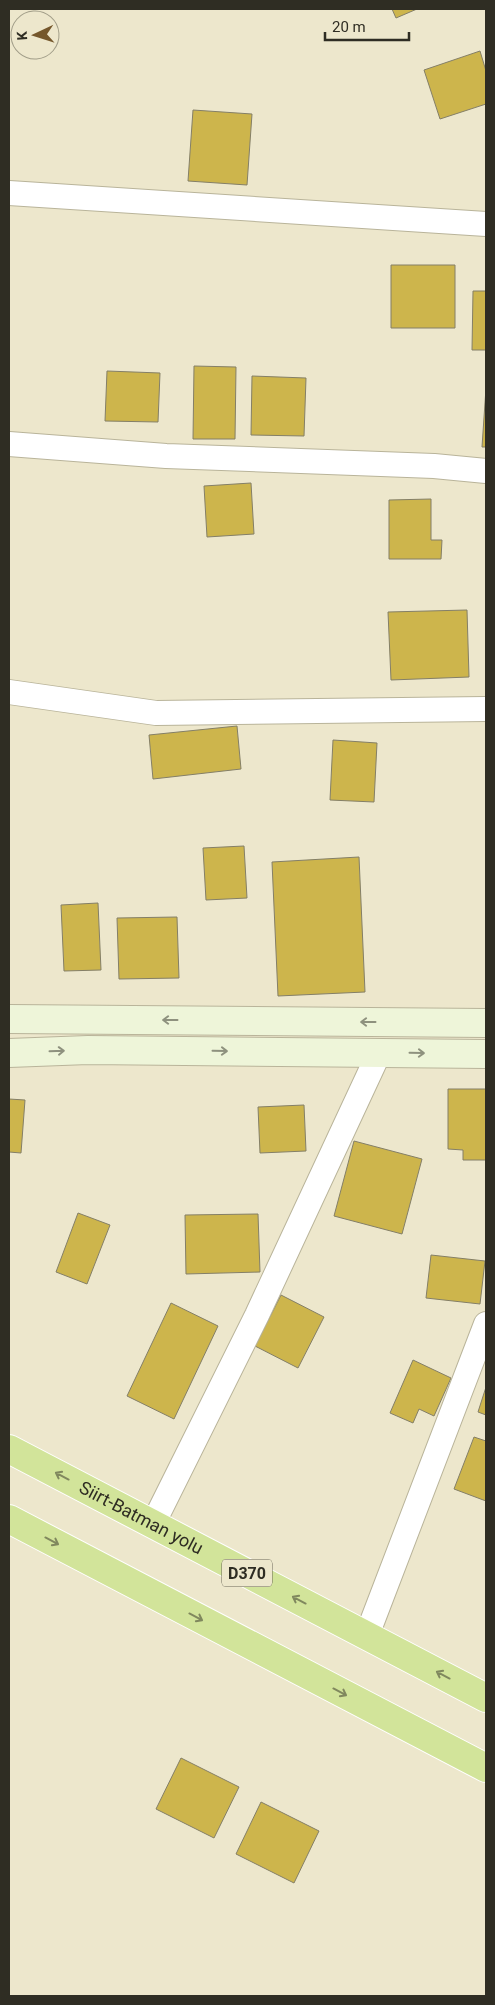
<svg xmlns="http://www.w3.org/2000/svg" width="495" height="2005" font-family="Roboto,sans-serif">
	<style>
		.building { fill: #cdb54c; stroke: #847f67 }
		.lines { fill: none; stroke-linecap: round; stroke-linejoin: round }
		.minor-casing { stroke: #b9b49a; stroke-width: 26 }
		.secondary-casing { stroke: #b9b49a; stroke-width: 30 }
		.trunk-casing { stroke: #fff; stroke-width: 30 }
		.minor { stroke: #fff; stroke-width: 24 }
		.secondary { stroke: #eef5d9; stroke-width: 28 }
		.trunk { stroke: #d2e49a; stroke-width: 28 }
		.oneway { stroke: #8e917e }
		.oneway2 { stroke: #80885e }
		.labels { text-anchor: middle; stroke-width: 4; stroke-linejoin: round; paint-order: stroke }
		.shield { fill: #ede7cc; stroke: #686556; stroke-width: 1 }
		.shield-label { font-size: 16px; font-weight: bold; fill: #2f2d23 }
		.street-label { font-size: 18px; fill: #2f2d23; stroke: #ede7cc }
	</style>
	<rect width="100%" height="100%" fill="#ede7cc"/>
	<path class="building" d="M392,9H417L396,18Z
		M480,51L486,71V104L440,119L424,70Z
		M193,110L252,114L247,185L188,181Z
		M391,265H455V328H391Z
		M473,291H486V350H472Z
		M194,366L236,367L235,439H193Z
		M107,371L160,373L158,422L105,421Z
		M252,376L306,378L304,436L251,435Z
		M486,388V447H482Z
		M251,483L254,534L207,537L204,486Z
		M431,499V540H442L441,559H389V500Z
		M467,610L469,677L391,680L388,612Z
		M237,726L241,769L153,779L149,735Z
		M333,740L377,743L374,802L330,800Z
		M244,846L247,898L206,900L203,848Z
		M359,857L365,992L278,996L272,862Z
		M98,903L101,970L64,971L61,905Z
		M177,917L179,978L119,979L117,918Z
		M448,1089H486V1160H463V1150L448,1149Z
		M9,1099L25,1100L21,1153L9,1152Z
		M304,1105L306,1151L260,1153L258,1107Z
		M354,1141L422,1159L402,1234L334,1216Z
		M78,1213L110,1225L87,1284L56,1272Z
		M258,1214L260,1272L186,1274L185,1215Z
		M431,1255L485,1261L480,1304L426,1298Z
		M281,1295L324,1317L298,1368L255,1346Z
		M171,1303L218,1326L174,1419L127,1396Z
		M413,1360L451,1378L434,1416L419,1409L413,1423L390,1413Z
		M486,1387V1415L478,1412Z
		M474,1437L486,1441V1501L454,1489Z
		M181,1758L239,1787L214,1838L156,1809Z
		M261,1802L319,1831L294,1883L236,1854Z"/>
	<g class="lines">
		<defs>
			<path id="minor" d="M9,193L486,224
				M9,444L166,456L434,466L486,471
				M9,692L156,713L486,709
				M153,1524L257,1315L379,1053
				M367,1635L486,1324"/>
			<path id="secondary" d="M9,1019L486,1023
				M9,1053L88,1050L486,1054"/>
			<g id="trunk">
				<path id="s1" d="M9,1449L486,1698"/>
				<path d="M9,1519L486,1768"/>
			</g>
		</defs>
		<use href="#minor" class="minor-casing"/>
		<use href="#secondary" class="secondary-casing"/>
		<use href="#trunk" class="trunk-casing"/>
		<use href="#minor" class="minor"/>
		<use href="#secondary" class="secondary"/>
		<use href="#trunk" class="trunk"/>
	</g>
	<defs><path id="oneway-shaft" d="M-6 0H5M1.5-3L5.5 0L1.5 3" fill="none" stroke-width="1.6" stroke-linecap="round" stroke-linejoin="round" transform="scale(1.25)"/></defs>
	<g class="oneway">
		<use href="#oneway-shaft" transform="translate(170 1020) rotate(-180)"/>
		<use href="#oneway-shaft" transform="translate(368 1022) rotate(-180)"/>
		<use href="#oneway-shaft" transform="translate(57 1051) rotate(-2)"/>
		<use href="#oneway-shaft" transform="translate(220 1051) rotate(1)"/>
		<use href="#oneway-shaft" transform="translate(417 1053) rotate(1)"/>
	</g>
	<g class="oneway2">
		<use href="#oneway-shaft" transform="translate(62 1476) rotate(-152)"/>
		<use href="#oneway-shaft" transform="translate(52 1541) rotate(28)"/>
		<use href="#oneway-shaft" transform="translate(299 1600) rotate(-152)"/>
		<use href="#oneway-shaft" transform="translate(196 1617) rotate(28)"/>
		<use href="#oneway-shaft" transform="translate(443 1675) rotate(-152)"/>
		<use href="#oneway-shaft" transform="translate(340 1692) rotate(28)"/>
	</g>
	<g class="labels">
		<rect class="shield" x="222" y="1559.5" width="50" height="27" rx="4"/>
		<g class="shield-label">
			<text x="247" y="1579">D370</text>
		</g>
		<g class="street-label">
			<text dy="6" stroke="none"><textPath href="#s1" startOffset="149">Siirt-Batman yolu</textPath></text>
		</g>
	</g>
	<rect width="495" height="2005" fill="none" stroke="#2f2d23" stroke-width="20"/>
	<g transform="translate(35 35) rotate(266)"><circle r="24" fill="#ede7cc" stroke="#a19d88"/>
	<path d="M0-4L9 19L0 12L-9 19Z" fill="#75572b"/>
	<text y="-8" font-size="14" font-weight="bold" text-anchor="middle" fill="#2f2d23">K</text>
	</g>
	<path d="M325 32v8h84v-8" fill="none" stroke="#2f2d23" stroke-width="2.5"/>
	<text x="332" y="32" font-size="15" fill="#2f2d23" stroke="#ede7cc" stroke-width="4" paint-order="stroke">20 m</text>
</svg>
